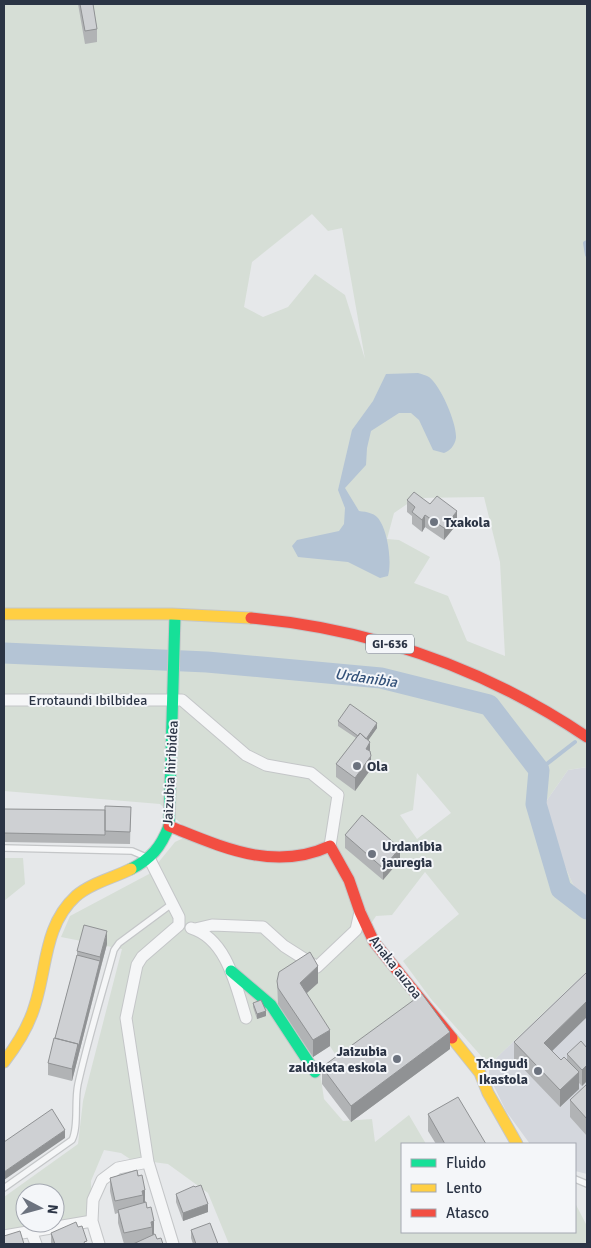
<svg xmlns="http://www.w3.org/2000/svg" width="591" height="1248" font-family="Signika,sans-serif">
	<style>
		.built { fill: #d4d7dd }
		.green { fill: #d6ded6; fill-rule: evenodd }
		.water { fill: #b4c4d5 }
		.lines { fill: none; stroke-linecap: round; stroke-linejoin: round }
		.stream { stroke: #b4c4d5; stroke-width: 4 }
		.river { stroke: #b4c4d5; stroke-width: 21 }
		.lane-casing { stroke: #c4c6c8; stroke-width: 8 }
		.street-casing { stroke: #c4c6c8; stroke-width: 13 }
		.fast-casing { stroke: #c4c6c8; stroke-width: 13 }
		.slow-casing { stroke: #c4c6c8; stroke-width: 13 }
		.jam-casing { stroke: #c4c6c8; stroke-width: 13 }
		.lane { stroke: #f5f6f7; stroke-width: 5.5 }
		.street { stroke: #f5f6f7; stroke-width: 11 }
		.fast { stroke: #16e098; stroke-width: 11 }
		.slow { stroke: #ffcf43; stroke-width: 11 }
		.jam { stroke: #f24e42; stroke-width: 11 }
		.wall { fill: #b1b3b5 }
		.shaded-wall { fill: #909294 }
		.building { fill: #ced0d3; stroke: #909294 }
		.poi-dot { fill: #6c737f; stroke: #f4f6f9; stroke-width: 2 }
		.labels { text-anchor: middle; stroke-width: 4; stroke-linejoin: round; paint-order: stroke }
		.shield { fill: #f4f6f9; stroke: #676e7b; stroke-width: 1 }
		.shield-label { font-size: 12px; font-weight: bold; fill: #2b3445 }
		.poi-label { font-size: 14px; font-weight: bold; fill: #2b3445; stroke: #f4f6f9; text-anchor: start }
		.street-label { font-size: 14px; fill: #2b3445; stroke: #f4f6f9 }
		.water-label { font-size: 15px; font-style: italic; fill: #34527a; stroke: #f4f6f9 }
	</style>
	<rect width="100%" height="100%" fill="#e6e8ea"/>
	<path class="built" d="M587,767V915L551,836L545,803L568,770Z
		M587,971V1174L575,1171V1144H530L506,1111L489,1076V1065Z"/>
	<path class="green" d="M4,4H587V767L568,770L545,803L551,836L587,915V971L489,1065L431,999L403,961L459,914L425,872L392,915L376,916L364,934L422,1010L344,1068L300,999L279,988L320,1072L324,1099L343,1121L372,1119L375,1142L409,1115L426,1144H402V1232H575V1203L587,1226V1244H229L208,1193L168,1164L130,1159L121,1153L104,1150L91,1181L92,1221L4,1236V1197L78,1144L83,1101L122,949L61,937L70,916L149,874L175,842L192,834L160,804L4,791ZM312,214L328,231L342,228L365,359L345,295L315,274L288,307L263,317L244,307L252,262ZM484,497L500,562L505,656L467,641L448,596L414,583L430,557L399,540L387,539L394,513L416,498ZM417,773L451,813L417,839L400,815L413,810ZM25,1193H55V1223H25Z
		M4,858H23L25,884L4,901Z"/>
	<path class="water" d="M418,373C421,374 426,375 429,377C441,386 457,424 456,438C455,445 450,451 444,453L433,450L419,420L411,413H399L371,431L367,448L366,465L345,488L359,511C367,512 376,513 380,521C388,533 392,563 388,576L380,578L348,562L298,557L292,546L297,540L339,531L344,524L345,508L338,490L352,430L373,401L386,374Z"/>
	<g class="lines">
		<path class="stream" d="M587,242L585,243L587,255
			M539,770L575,742"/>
		<path class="river" d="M4,653L207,662L381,678L489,705L539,770L536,804L561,889L587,909"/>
		<defs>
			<path id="lane" d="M4,848L132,851L146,857
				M575,1179L587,1184
				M4,1188L72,1140C79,1126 74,1102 78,1084C88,1039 102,994 114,950L119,943L173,903"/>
			<path id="street" d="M4,700H182L246,755L266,765L311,773L338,795L330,846
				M149,858L179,917V925L142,957L137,965L126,1018L148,1162L173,1244
				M191,928C227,939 236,986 246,1018
				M195,929L212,925L263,927L284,946L317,967L356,930L360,912
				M31,1231L36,1244
				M4,1236L92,1221
				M99,1244L92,1221L93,1200L102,1180L118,1168L148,1162"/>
			<path id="fast" d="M131,869C151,859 161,847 169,826L175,615
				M231,971L271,1005L315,1072"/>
			<path id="slow" d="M4,614H172L251,618
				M452,1038L480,1073L488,1093L517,1144
				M4,1062C17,1045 29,1026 35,1005C47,968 44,925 76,896C91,883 113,878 131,869"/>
			<path id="jam" d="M251,618C373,629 486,669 587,737
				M169,826C222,847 274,872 330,846L349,880L360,912L374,942L452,1038"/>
		</defs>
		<use href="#lane" class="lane-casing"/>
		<use href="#street" class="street-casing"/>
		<use href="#fast" class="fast-casing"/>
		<use href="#slow" class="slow-casing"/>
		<use href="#jam" class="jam-casing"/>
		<use href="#lane" class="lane"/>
		<use href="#street" class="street"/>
		<use href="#fast" class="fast"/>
		<use href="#slow" class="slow"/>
		<use href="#jam" class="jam"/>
	</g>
	<path class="wall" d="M78,4H93L97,29V42L85,44Z
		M407,500L430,504L457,524L444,540L425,527L422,532L412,524V516L407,512Z
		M338,721L377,728L368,740L370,753L371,769L355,791L336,777V764L356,738L338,726Z
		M131,807L130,844L4,842V809L105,810Z
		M345,835L400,860L383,880L345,848Z
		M107,944L72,1081L48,1075V1063L55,1038L77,955V951Z
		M277,981L318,983L307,993L330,1046L313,1057L278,1004Z
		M253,1003L266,1016L257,1019L253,1007Z
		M514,1042L552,1051L561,1060H567V1054L587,1048V1136L570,1117V1100L587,1084L586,1082L582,1086L579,1083V1089L560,1107L514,1059Z
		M450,1049L351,1122L322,1084V1067Z
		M428,1114L486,1144H436L428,1131Z
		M137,1170L154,1234L152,1236L163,1244L135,1243L124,1244L118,1223V1213L115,1214L110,1191V1178Z
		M176,1194L208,1212L183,1221L176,1202Z
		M191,1230L218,1244H193L191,1238Z
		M51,1233L87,1244H51Z"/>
	<path class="shaded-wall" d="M457,511V524L444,540V528Z
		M425,515V527L422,532V520Z
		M377,723V728L365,745V741Z
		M370,742V755L366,749Z
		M371,756V769L355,791V778Z
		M400,848V860L383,880V868Z
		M107,931V944L100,970V957Z
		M100,961V970L72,1081V1069Z
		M318,966V983L300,999V983Z
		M587,1001V1017L544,1059V1043Z
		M266,1011V1016L257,1019V1014Z
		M330,1030V1046L313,1057V1040Z
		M450,1032V1049L351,1122V1106Z
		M586,1066V1082L582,1086V1070Z
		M579,1072V1089L560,1107V1090Z
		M65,1130V1138L4,1180V1172Z
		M145,1190V1202L143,1203V1195L142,1191Z
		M208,1204V1212L183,1221V1213Z
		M154,1221V1234L152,1235V1227L151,1222Z"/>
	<path class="building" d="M80,4H93L97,29L85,31Z
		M414,492L430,504L437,496L457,511L444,528L425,515L422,520L412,512L415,507L407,500Z
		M350,704L377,723L366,739L360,733L358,736L338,721Z
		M360,733L370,742L366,749L370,751L371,756L355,778L336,764Z
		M105,806L131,807L130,832L105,831Z
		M4,809L105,810V835L4,833Z
		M362,815L400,848L383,868L345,835Z
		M84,925L107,931L100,957L77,951Z
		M310,952L318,966L300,983L330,1030L313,1040L278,988L277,981L279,972Z
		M77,955L100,961L78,1048V1044L55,1038Z
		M587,972V1001L544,1043L561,1060L564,1057L579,1072L560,1090L514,1042Z
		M422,994L450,1032L351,1106L322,1067Z
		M261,1000L266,1011L257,1014L253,1003Z
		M54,1038L78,1044L72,1069L48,1063Z
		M581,1041L587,1048V1067L586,1066L582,1070L567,1054Z
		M587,1084V1119L570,1100Z
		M458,1097L486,1144H445L428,1114Z
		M52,1109L65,1130L4,1172V1142Z
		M137,1170L138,1176L142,1175L145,1190L142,1191L143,1195L115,1201L110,1178Z
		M201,1185L208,1204L183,1213L176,1194L194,1186L195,1187Z
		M146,1202L147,1208L151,1207L154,1221L151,1222L152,1227L124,1233L118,1210Z
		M76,1222L78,1227L82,1226L87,1241L84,1242L85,1244H55L51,1233Z
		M210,1223L218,1244H196L191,1230Z
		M20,1231L24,1244H4V1236Z
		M155,1234L157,1239L161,1238L163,1244H133Z"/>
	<g class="poi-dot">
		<circle cx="434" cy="522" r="5"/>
		<circle cx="357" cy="766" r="5"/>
		<circle cx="372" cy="854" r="5"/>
		<circle cx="397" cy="1059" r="5"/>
		<circle cx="538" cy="1071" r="5"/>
	</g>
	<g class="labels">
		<rect class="shield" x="366" y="634.5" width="48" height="19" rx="4"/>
		<g class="shield-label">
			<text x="390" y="648">GI-636</text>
		</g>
		<g class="poi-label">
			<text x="444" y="527">Txakola</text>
			<text x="367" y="771">Ola</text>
			<text x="382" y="851">Urdanibia<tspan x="382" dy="16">jauregia</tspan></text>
			<text x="387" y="1056" text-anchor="end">Jaizubia<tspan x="387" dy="16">zaldiketa eskola</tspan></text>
			<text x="528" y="1068" text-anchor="end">Txingudi<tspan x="528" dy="16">Ikastola</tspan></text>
		</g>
		<g class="street-label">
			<text x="88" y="705">Errotaundi Ibilbidea</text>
			<text transform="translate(170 773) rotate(-87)" y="5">Jaizubia hiribidea</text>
			<text transform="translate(396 967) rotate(52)" y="5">Anaka auzoa</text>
		</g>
		<g class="water-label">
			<text transform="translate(366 678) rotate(8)" y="5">Urdanibia</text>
		</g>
	</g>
	<rect width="591" height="1248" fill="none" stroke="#2b3445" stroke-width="10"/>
	<rect x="401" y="1143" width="175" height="90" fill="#f4f6f9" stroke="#a4a8b1"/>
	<rect x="411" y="1159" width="25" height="8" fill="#16e098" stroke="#a4a8b1"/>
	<text x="446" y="1168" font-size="15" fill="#2b3445">Fluido</text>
	<rect x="411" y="1184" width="25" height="8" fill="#ffcf43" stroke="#a4a8b1"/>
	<text x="446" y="1193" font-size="15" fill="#2b3445">Lento</text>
	<rect x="411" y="1209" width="25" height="8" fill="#f24e42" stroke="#a4a8b1"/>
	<text x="446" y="1218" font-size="15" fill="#2b3445">Atasco</text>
	<g transform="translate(40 1208) rotate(96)"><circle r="24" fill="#f4f6f9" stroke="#a4a8b1"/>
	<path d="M0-4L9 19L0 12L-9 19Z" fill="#6c737f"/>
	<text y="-8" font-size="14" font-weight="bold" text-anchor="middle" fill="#2b3445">N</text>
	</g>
</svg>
